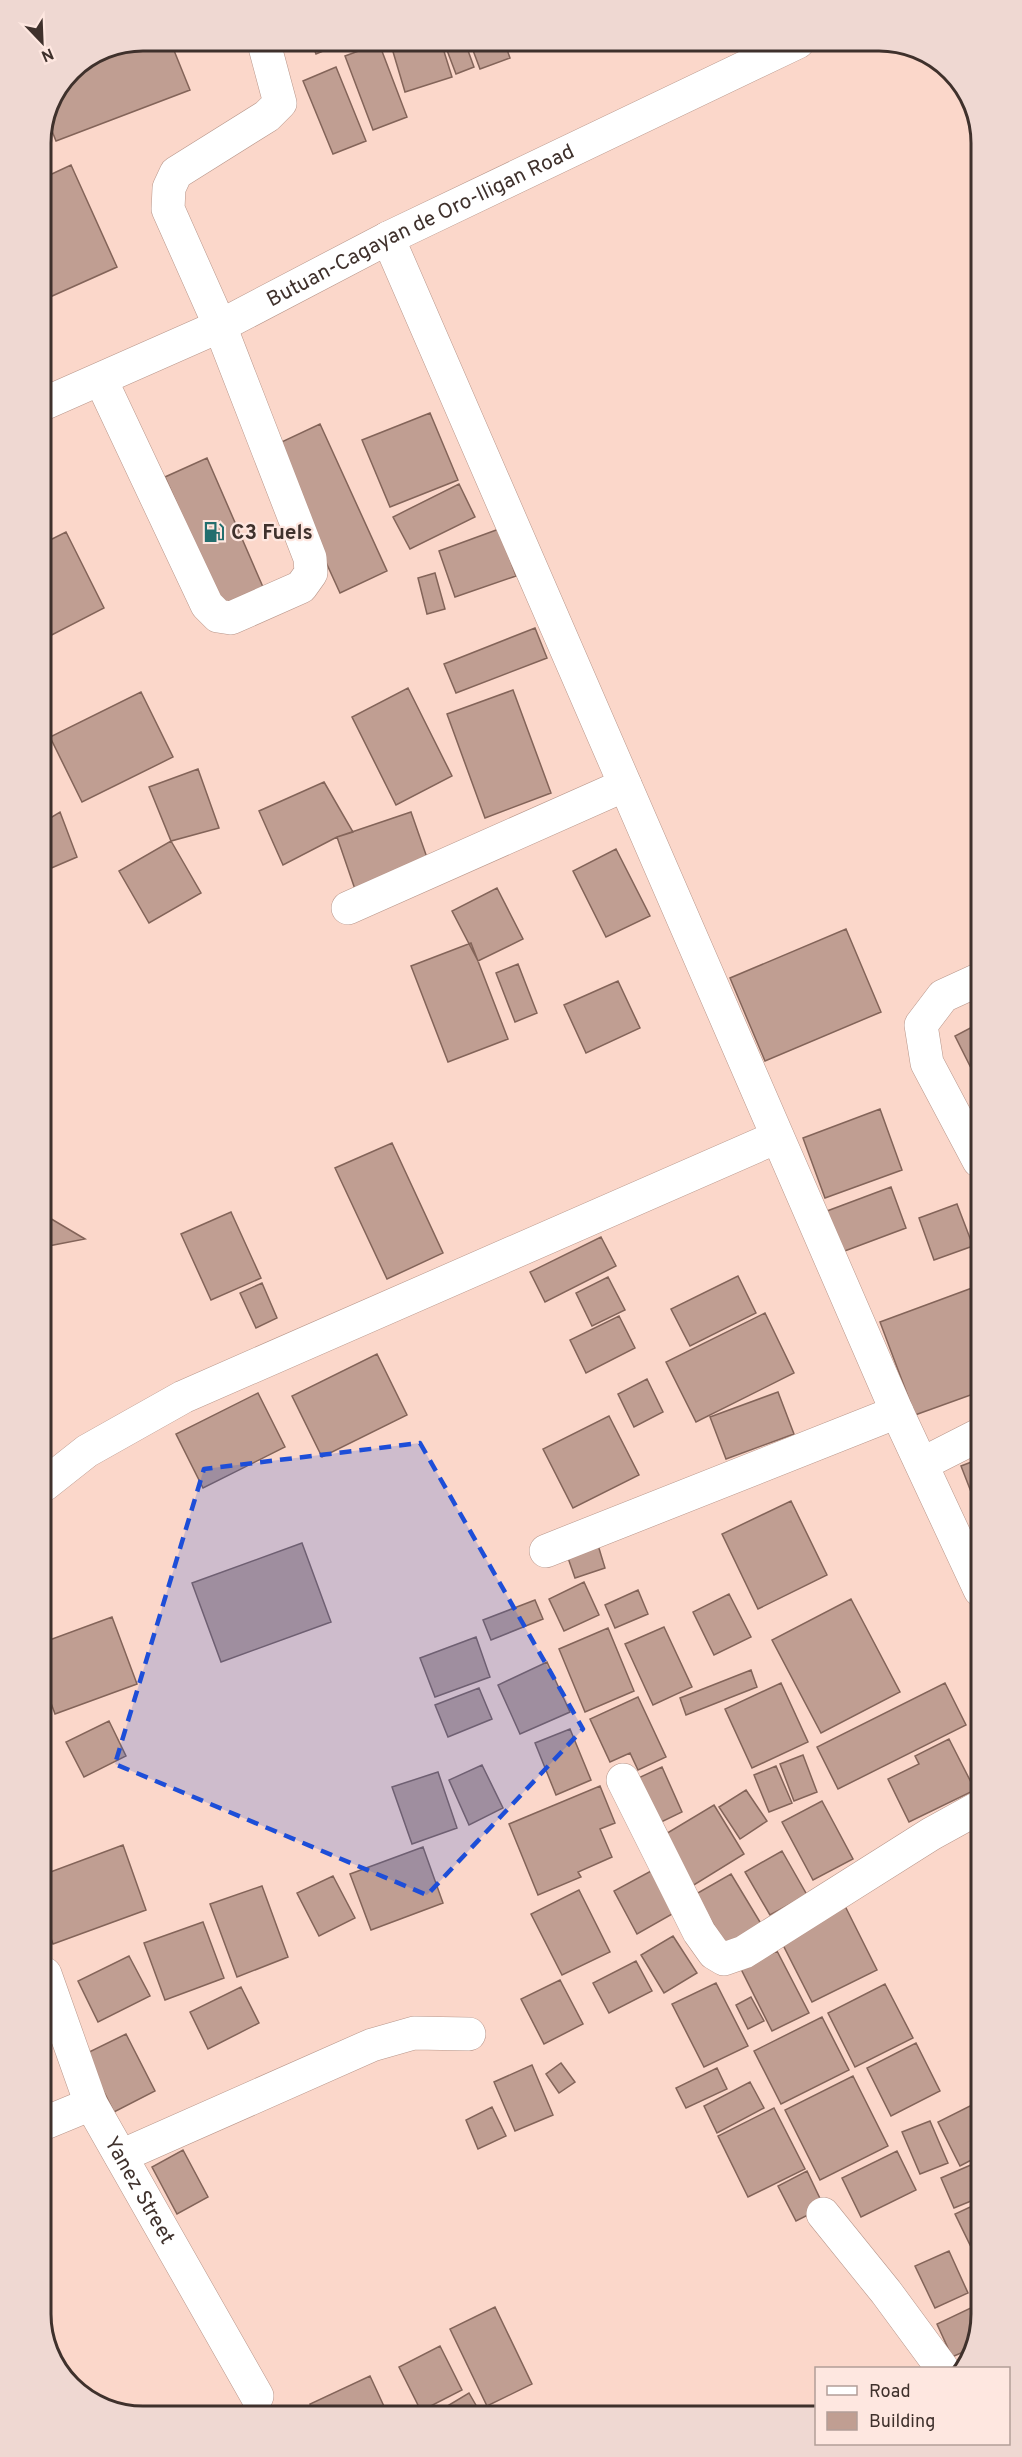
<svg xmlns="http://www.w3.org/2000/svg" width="1022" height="2457" font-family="Overpass,sans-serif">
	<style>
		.building { fill: #c09e92; stroke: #836459; stroke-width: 1.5 }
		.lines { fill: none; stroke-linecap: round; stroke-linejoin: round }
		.minor-casing { stroke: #b8968a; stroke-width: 34 }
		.highway-casing { stroke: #b8968a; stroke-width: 34 }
		.minor { stroke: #fff; stroke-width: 33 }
		.highway { stroke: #fff; stroke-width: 33 }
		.marked { fill: #1d4ed8; fill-opacity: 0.2; stroke: #1d4ed8; stroke-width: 4.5; stroke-dasharray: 12 8; stroke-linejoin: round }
		.labels { text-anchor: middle; stroke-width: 4.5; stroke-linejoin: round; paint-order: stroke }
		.street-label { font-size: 21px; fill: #3f312c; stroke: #fee7e0 }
		.poi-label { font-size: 21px; font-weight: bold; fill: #3f312c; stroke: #fee7e0; text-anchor: start }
		.rim { fill: none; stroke: #3f312c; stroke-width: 3 }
	</style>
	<rect width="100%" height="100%" fill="#fbd7ca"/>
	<path class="building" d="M505,44L510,58L480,69L471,45Z
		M391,45H442L452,77L405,92Z
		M445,45H466L474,67L456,74Z
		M313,46H335L316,54Z
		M372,46H380L407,117L373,130L345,56Z
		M104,48H173L190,90L56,141L48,121L71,70Z
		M336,67L366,141L333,154L303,81Z
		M71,165L117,267L41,301V179Z
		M430,413L458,480L390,507L362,440Z
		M320,424L387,571L340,593L273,446Z
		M207,458L263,587L222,605L165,477Z
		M459,484L475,517L410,549L393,517Z
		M499,529L516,576L455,597L439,551Z
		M66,532L104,608L42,640V544Z
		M435,573L445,609L427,614L418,578Z
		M535,628L547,658L456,693L444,664Z
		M408,688L452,776L396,805L352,717Z
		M513,690L551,793L485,818L447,714Z
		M141,692L173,757L82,802L50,737Z
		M198,769L219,828L171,841L149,787Z
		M324,782L353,832L337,837L283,865L259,811Z
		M60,812L77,857L42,872V823Z
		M411,812L431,869L357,895L337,837Z
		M171,841L201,893L149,923L119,871Z
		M616,849L650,916L606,937L573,871Z
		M497,888L523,939L478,961L452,911Z
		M846,929L881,1012L765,1061L730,978Z
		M471,943L508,1039L448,1062L411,966Z
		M518,964L537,1013L515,1022L496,973Z
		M618,981L640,1028L586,1053L564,1005Z
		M978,1024L979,1084L955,1036Z
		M880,1109L902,1170L825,1198L803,1138Z
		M392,1143L443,1253L387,1279L335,1168Z
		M891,1187L906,1228L834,1255L819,1214Z
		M957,1204L973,1246L934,1260L919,1218Z
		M231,1212L261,1278L211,1300L181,1234Z
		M43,1214L85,1239L43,1247Z
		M601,1237L616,1266L545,1302L530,1272Z
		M738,1276L756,1313L690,1346L671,1309Z
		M608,1277L625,1310L592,1326L576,1293Z
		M262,1283L277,1318L256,1328L240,1293Z
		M972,1288L979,1306V1392L915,1415L880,1322Z
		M765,1313L794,1373L696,1422L666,1362Z
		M619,1316L635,1348L586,1373L570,1340Z
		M377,1354L407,1415L322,1457L292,1396Z
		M647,1379L663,1412L634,1427L618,1394Z
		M778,1392L794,1434L726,1459L710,1417Z
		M258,1393L285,1447L203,1488L176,1434Z
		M609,1416L639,1475L573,1508L543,1449Z
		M979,1459L980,1515L961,1466Z
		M791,1501L827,1575L758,1609L722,1534Z
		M302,1543L331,1622L221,1662L192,1583Z
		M598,1545L605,1568L575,1578L567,1555Z
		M584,1582L599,1615L564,1631L549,1599Z
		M638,1590L648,1614L615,1628L605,1605Z
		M729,1594L751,1637L714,1655L693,1612Z
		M851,1599L900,1692L821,1733L772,1640Z
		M535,1600L543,1619L491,1640L483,1620Z
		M112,1617L137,1684L55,1714L44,1684V1642Z
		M664,1627L692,1687L653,1705L625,1644Z
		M608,1628L634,1691L585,1712L559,1649Z
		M476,1637L490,1677L435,1697L420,1658Z
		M547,1662L570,1712L520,1734L498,1685Z
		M751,1670L757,1687L686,1715L680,1698Z
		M781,1683L808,1742L752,1768L725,1709Z
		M945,1683L966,1725L838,1789L817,1747Z
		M479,1688L492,1719L448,1737L435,1705Z
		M638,1697L666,1757L638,1770L630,1753L610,1762L590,1719Z
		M109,1721L126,1756L84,1777L66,1742Z
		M570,1729L591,1780L556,1795L535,1743Z
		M949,1739L975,1790L909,1822L888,1779L919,1764L915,1756Z
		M803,1755L817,1792L794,1801L780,1764Z
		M482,1765L503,1808L469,1825L449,1780Z
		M776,1766L792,1803L769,1812L754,1775Z
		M662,1767L682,1812L655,1825L634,1780Z
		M438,1772L457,1828L412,1844L392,1787Z
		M600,1786L615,1823L600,1829L612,1857L578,1872L581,1877L538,1895L509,1824Z
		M746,1790L767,1821L740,1839L719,1807Z
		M822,1801L853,1859L813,1880L782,1822Z
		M714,1805L744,1854L689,1888L659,1838Z
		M123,1845L146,1910L53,1944L45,1922V1874Z
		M423,1847L443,1903L371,1930L350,1874Z
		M782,1851L807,1895L770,1915L745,1872Z
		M651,1871L674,1913L637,1934L614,1891Z
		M731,1874L763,1927L727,1948L696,1894Z
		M333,1876L355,1918L319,1936L297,1893Z
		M262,1886L288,1957L237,1977L210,1904Z
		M579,1890L610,1952L562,1975L531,1914Z
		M845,1906L877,1970L812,2002L780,1939Z
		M203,1922L224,1978L165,2000L144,1943Z
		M673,1936L697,1973L664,1993L641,1955Z
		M777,1951L809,2013L772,2031L741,1969Z
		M129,1956L150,1996L98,2022L78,1981Z
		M636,1961L652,1991L609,2013L593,1983Z
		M560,1980L583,2024L544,2044L521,1999Z
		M716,1983L748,2046L704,2067L672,2004Z
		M885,1984L913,2038L855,2067L828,2013Z
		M241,1987L259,2023L208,2049L190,2012Z
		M751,1997L764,2021L748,2029L736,2005Z
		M822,2017L849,2070L781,2104L754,2051Z
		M126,2034L155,2091L114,2112L85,2054Z
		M916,2043L940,2091L891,2116L867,2068Z
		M561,2063L575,2082L559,2093L546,2074Z
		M532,2065L553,2115L515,2131L494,2082Z
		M717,2068L727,2089L686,2108L676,2088Z
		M853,2076L888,2146L820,2180L785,2110Z
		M750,2082L764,2108L717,2133L704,2106Z
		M974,2104L981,2117V2155L960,2166L938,2122Z
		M492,2107L506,2136L478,2149L466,2120Z
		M774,2108L805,2169L748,2197L718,2136Z
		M930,2121L948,2163L920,2174L902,2132Z
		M183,2150L208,2197L177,2214L152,2167Z
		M897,2151L916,2190L861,2217L842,2178Z
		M973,2164L981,2184V2197L954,2208L941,2178Z
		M807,2171L824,2207L796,2221L778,2186Z
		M981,2202V2248L973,2251L955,2214Z
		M949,2251L968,2293L935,2308L915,2266Z
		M979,2304L981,2314L970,2349L952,2357L937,2324Z
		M495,2307L532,2384L487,2406L450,2329Z
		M440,2346L462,2390L421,2411L399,2367Z
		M370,2376L388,2415H316L310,2404Z
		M469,2393L481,2414H434Z"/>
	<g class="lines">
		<defs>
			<g id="minor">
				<path d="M388,238L897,1412L980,1590"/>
				<path d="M101,380L207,605L218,616L231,618L301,587L311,573L310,558L220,326L168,209L169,188L176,173L267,116L280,103L265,47"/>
				<path d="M348,908L625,785"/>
				<path d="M978,980L943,996L921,1025L927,1063L979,1161"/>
				<path d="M922,1464L979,1435"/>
				<path d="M44,1485L87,1451L183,1397L777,1137"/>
				<path d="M546,1551L897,1412"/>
				<path d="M623,1780L699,1932L714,1953L724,1959L744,1952L931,1834L980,1807"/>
				<path id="s1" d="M45,1974L91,2104L257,2396"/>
				<path d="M45,2123L91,2104"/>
				<path d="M121,2156L372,2045L414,2033L469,2034"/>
				<path d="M823,2214L886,2292L942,2368"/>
			</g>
			<g id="highway">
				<path id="s2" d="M41,405L220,326L388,238L798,42"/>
			</g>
		</defs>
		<use href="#minor" class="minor-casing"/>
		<use href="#highway" class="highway-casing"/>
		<use href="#minor" class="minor"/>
		<use href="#highway" class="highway"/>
	</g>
	<path class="marked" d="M420,1443L583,1729L427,1895L115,1764L204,1469Z"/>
	<defs>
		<symbol id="fuel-bare" viewBox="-9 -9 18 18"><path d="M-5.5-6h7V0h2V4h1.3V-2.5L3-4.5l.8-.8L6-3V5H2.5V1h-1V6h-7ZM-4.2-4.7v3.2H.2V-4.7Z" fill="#226e6e" stroke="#fee7e0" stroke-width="2.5" paint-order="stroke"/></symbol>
	</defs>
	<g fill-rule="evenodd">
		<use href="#fuel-bare" x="199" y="517" width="30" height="30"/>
	</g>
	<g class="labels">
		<g class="street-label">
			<text dy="7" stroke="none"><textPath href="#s2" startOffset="420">Butuan-Cagayan de Oro-Iligan Road</textPath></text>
			<text dy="7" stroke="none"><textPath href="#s1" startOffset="237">Yanez Street</textPath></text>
		</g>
		<g class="poi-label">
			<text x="231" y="539">C3 Fuels</text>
		</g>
	</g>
	<path d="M0 0H1022V2457H0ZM143 51H879A92 92 0 0 1 971 143V2314A92 92 0 0 1 879 2406H143A92 92 0 0 1 51 2314V143A92 92 0 0 1 143 51Z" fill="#efd8d2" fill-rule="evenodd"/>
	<path class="rim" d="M143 51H879A92 92 0 0 1 971 143V2314A92 92 0 0 1 879 2406H143A92 92 0 0 1 51 2314V143A92 92 0 0 1 143 51Z"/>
	<rect x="815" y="2367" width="195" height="78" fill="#fee7e0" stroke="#b29e98" stroke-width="1.5"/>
	<rect x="827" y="2386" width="30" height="9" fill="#ffffff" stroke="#b29e98" stroke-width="1.5"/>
	<text x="869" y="2397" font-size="18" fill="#3f312c">Road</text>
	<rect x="827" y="2412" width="30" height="18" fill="#c09e92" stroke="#b29e98" stroke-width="1.5"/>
	<text x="869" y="2427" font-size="18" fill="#3f312c">Building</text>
	<g transform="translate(42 42) rotate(157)" stroke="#fee7e0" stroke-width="4.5" paint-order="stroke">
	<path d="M0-4.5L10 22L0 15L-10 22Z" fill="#3f312c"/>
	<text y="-9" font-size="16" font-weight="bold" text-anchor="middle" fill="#3f312c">N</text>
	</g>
</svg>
